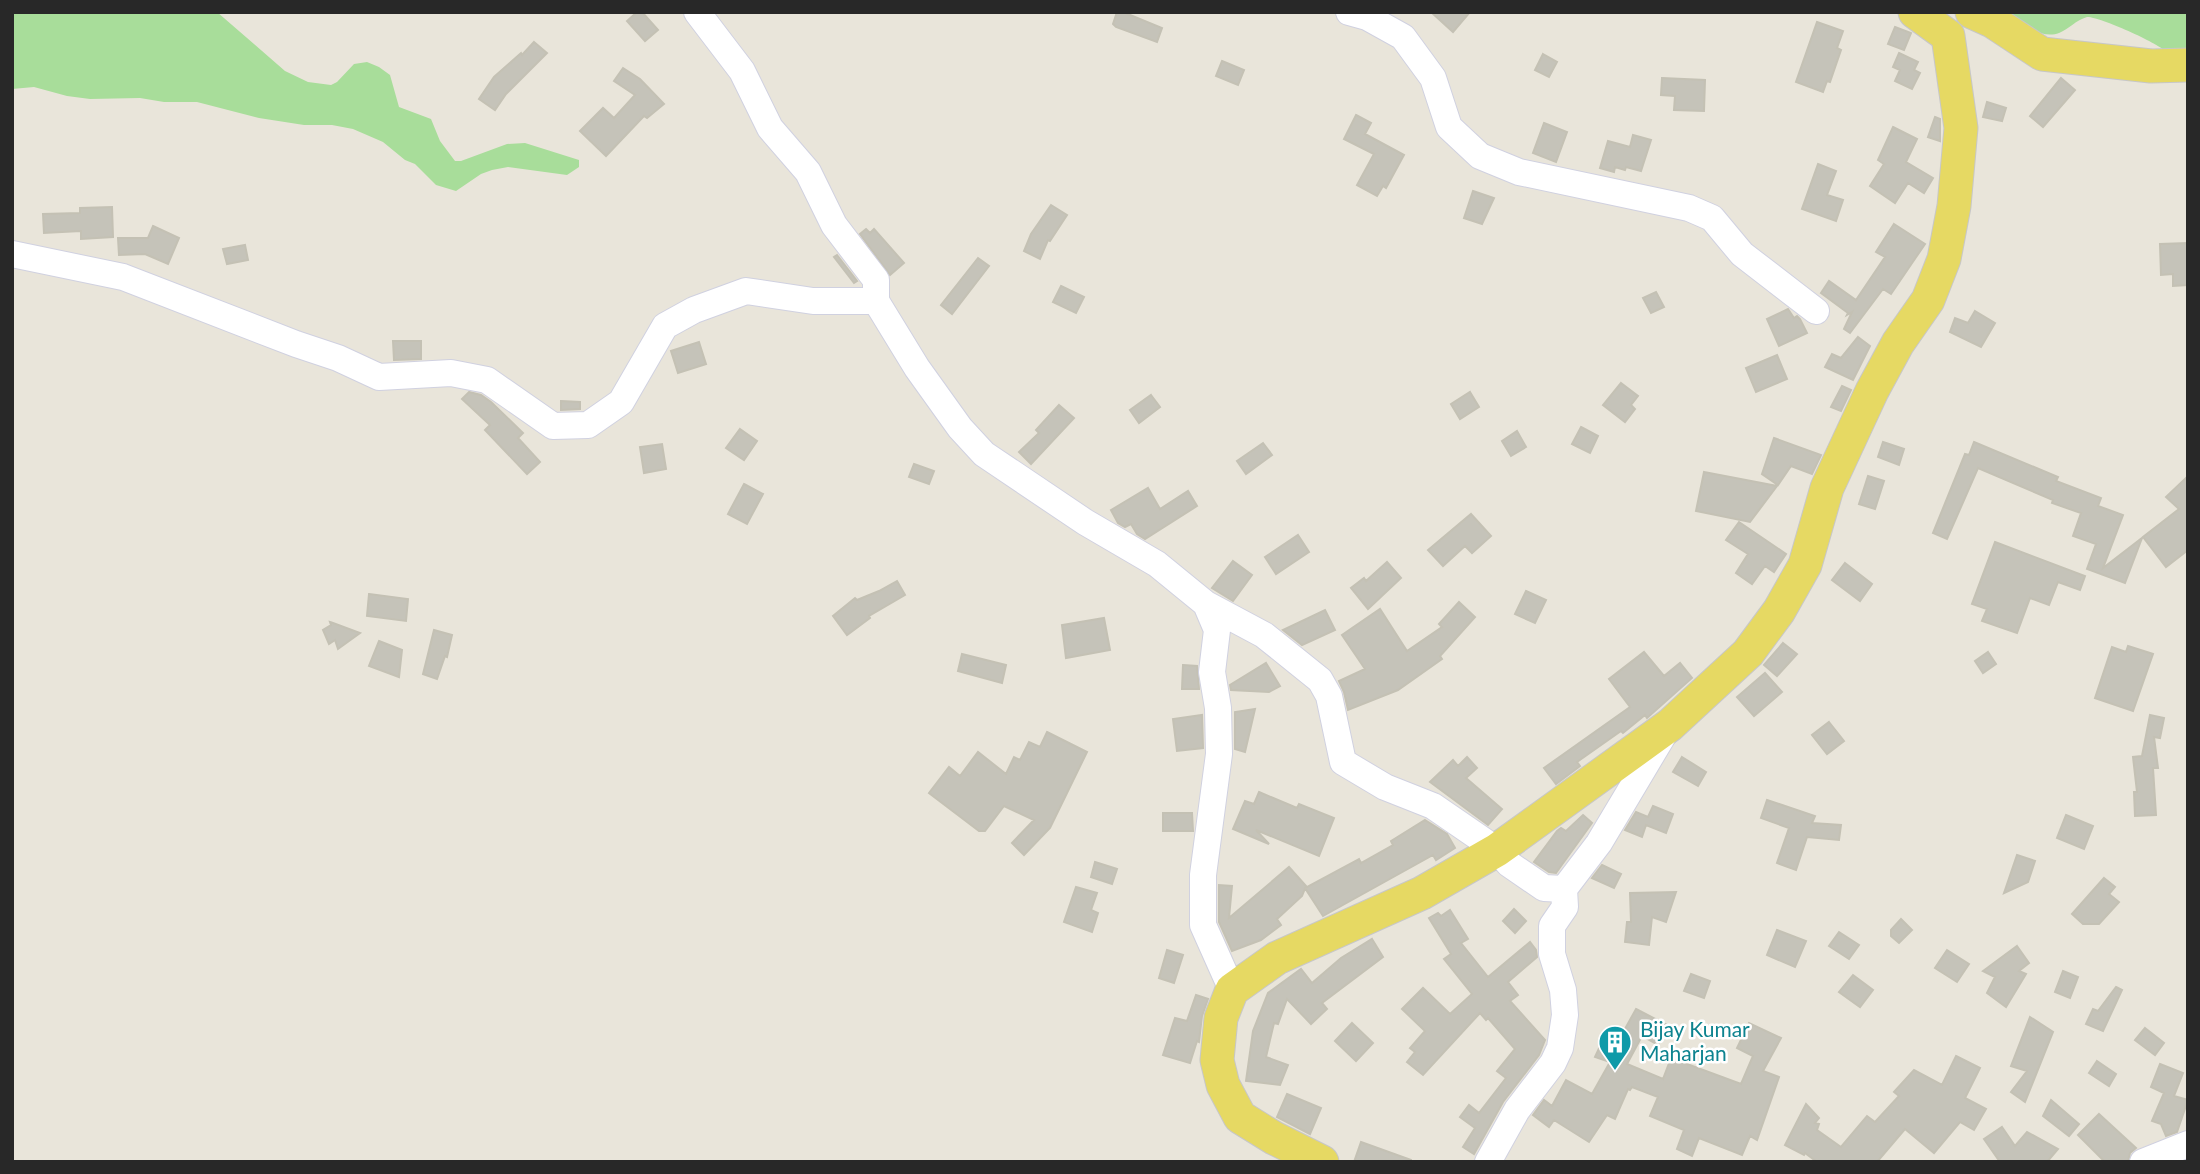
<svg xmlns="http://www.w3.org/2000/svg" width="2200" height="1174" font-family="Lato,sans-serif">
	<style>
		.green { fill: #a8dd9a }
		.building { fill: #c5c3b9; stroke: #c4c1b4; stroke-width: 2 }
		.lines { fill: none; stroke-linecap: round; stroke-linejoin: round }
		.minor-casing { stroke: #d0d1e0; stroke-width: 28 }
		.major-casing { stroke: #c7c7c7; stroke-width: 35 }
		.minor { stroke: #fff; stroke-width: 26 }
		.major { stroke: #e6d963; stroke-width: 33 }
		.labels { text-anchor: middle; stroke-width: 5; stroke-linejoin: round; paint-order: stroke }
		.culture-label { font-size: 21px; fill: #0d838f; stroke: #fff; text-anchor: start }
	</style>
	<rect width="100%" height="100%" fill="#e9e5da"/>
	<path class="green" d="M12,12H217L285,71L308,82L331,85L337,82L354,64L367,62L379,67L390,75L399,107L431,119L440,141L455,161H461L507,144L525,143L579,160V167L567,175L508,167L492,170L481,174L456,191L436,185L415,164L405,160L383,142L353,129L332,125H304L259,118L197,102H164L140,98L90,99L67,96L34,87L12,89Z
		M2000,12H2188V82C2180,72 2174,60 2165,51C2158,43 2098,16 2087,17C2076,20 2069,29 2059,33C2040,40 2017,21 2000,12Z"/>
	<path class="building" d="M637,12H642L658,30L645,41L627,21Z
		M1117,12H1123L1162,28L1157,42L1116,27L1113,24Z
		M1431,12H1470L1453,32Z
		M1817,22L1843,31L1837,48L1841,50L1830,82L1827,81L1823,92L1796,82Z
		M1895,27L1911,33L1904,50L1888,44Z
		M534,42L547,53L506,94L495,110L479,99L494,77L521,53L522,55Z
		M1899,53L1918,62L1914,70L1920,73L1912,89L1895,81L1900,70L1893,67Z
		M1543,54L1557,62L1549,77L1535,70Z
		M1222,61L1244,70L1238,85L1216,76Z
		M623,68L640,79L664,104L647,118L644,116L606,156L580,131L603,108L614,118L635,95L614,81Z
		M1662,78L1705,80L1704,111L1674,110L1675,96L1661,95Z
		M2061,78L2075,90L2043,127L2030,116Z
		M1987,102L2006,108L2002,121L1983,117Z
		M1356,115L1371,123L1365,134L1404,155L1386,188L1383,186L1377,196L1357,185L1374,154L1344,139Z
		M1935,117L1940,119V141L1928,137Z
		M1544,123L1567,132L1556,162L1533,153Z
		M1893,127L1917,139L1906,162L1933,178L1924,193L1908,183L1895,203L1870,186L1884,164L1878,160Z
		M1633,135L1651,140L1641,171L1626,167L1625,170L1615,167L1614,172L1600,168L1608,141L1630,147Z
		M1818,164L1836,171L1827,195L1843,200L1836,221L1802,209Z
		M1473,191L1494,198L1482,224L1464,218Z
		M1051,205L1067,215L1050,241L1048,240L1040,259L1024,251L1031,234Z
		M112,207L113,237L81,239V231L44,233L43,214L80,213V208Z
		M1894,224L1925,244L1891,294L1883,289L1850,333L1844,329L1852,312L1847,315L1848,313L1821,293L1829,281L1856,300L1885,257L1876,252Z
		M153,226L179,238L168,264L145,254L119,255L118,238H148Z
		M866,229L870,233L874,229L904,263L890,275L860,234Z
		M2188,243V285L2173,286V274L2161,275L2160,244Z
		M245,245L248,260L227,264L223,249Z
		M837,255L857,281L854,283L834,257Z
		M978,258L989,266L952,314L941,305Z
		M1061,286L1084,297L1076,313L1053,302Z
		M1656,292L1664,307L1651,313L1643,298Z
		M1788,309L1794,318L1797,316L1800,319L1807,333L1779,346L1767,319Z
		M1975,311L1995,323L1981,347L1950,332L1955,318L1968,323Z
		M1858,337L1870,346L1853,380L1825,367L1832,354L1841,358Z
		M393,341H421V359L394,360Z
		M699,342L706,364L678,373L671,351Z
		M1777,355L1787,379L1756,392L1746,368Z
		M1621,383L1638,396L1631,405L1635,409L1625,422L1603,405Z
		M1842,386L1851,390L1841,411L1831,407Z
		M469,392L481,395L491,402L523,433L518,438L540,462L527,474L485,430L490,425L462,399Z
		M1470,392L1479,407L1460,419L1451,404Z
		M1151,395L1160,407L1139,423L1130,410Z
		M561,401L580,402V409L561,410Z
		M1059,405L1074,418L1031,464L1019,452L1039,433L1036,430Z
		M1581,427L1598,436L1590,453L1572,444Z
		M740,429L757,441L744,460L726,448Z
		M1517,431L1526,447L1511,456L1502,441Z
		M1774,438L1821,455L1812,474L1791,466L1778,485L1762,474Z
		M1883,442L1904,449L1899,465L1878,457Z
		M1974,442L2058,477L2056,481L2101,498L2098,506L2123,515L2103,568L2142,538L2125,583L2087,569L2096,544L2073,536L2081,513L2052,503L2053,500L1978,468L1947,539L1933,533L1965,454L1969,455Z
		M1263,443L1272,455L1246,474L1237,461Z
		M662,444L666,469L644,473L640,447Z
		M914,464L934,471L929,484L909,477Z
		M1704,472L1777,486L1750,522L1696,511Z
		M1868,476L1884,481L1875,509L1859,504Z
		M2188,476V550L2166,567L2143,537L2179,509L2166,497Z
		M744,484L763,494L747,524L728,514Z
		M1148,488L1160,509L1188,491L1197,506L1145,539L1137,534L1131,524L1125,527L1118,523L1111,510Z
		M1471,514L1491,536L1472,553L1465,546L1443,566L1428,550Z
		M1739,522L1786,554L1774,572L1765,566L1752,584L1736,573L1748,554L1726,540Z
		M1298,535L1309,552L1276,574L1265,557Z
		M1995,542L2085,576L2080,590L2058,582L2049,605L2030,598L2017,633L1982,621L1987,609L1972,604Z
		M1233,561L1252,575L1233,601L1212,588Z
		M1387,562L1401,578L1368,609L1351,588L1364,578L1366,581Z
		M1845,563L1872,584L1860,601L1832,580Z
		M897,581L905,595L869,616L870,618L847,635L833,616L855,598L857,600L879,591Z
		M1526,591L1546,600L1535,623L1515,614Z
		M369,594L408,599L406,621L367,616Z
		M1459,602L1475,617L1440,656L1442,659L1398,690L1348,710L1344,692L1339,681L1365,669L1342,635L1380,609L1407,651L1442,627L1439,624Z
		M1325,610L1335,630L1302,645L1283,630Z
		M1104,618L1110,650L1066,658L1062,625Z
		M330,622L333,623L360,633L338,649L335,640L329,644L323,630L331,625Z
		M434,630L452,635L447,657L445,656L437,679L423,674Z
		M379,641L402,650L399,677L369,666Z
		M1783,643L1797,654L1777,676L1764,665Z
		M2128,646L2153,654L2133,711L2095,698L2112,647L2126,652Z
		M1644,652L1664,676L1680,663L1692,678L1647,718L1645,715L1623,733L1621,731L1577,762L1580,766L1556,784L1544,768L1630,707L1609,679Z
		M1988,652L1996,664L1983,673L1975,661Z
		M962,654L1006,665L1002,683L958,671Z
		M1266,663L1280,686L1269,692L1231,690L1230,685Z
		M1183,665L1197,666L1199,689H1182Z
		M1765,673L1782,692L1754,716L1737,697Z
		M1255,709L1245,752L1235,749V712Z
		M1202,715L1203,748L1177,751L1173,719Z
		M2150,715L2164,718L2160,738L2154,737L2158,768H2153L2156,815L2135,816L2134,792H2137L2133,757L2142,756Z
		M1829,722L1844,741L1827,754L1812,735Z
		M1047,732L1087,752L1050,828L1024,855L1012,843L1034,820L1004,806L985,831H979L929,793L949,767L960,776L978,752L1006,774L1014,757L1020,760L1029,742L1040,747Z
		M1467,757L1477,768L1466,778L1502,809L1488,825L1430,782L1453,760L1458,766Z
		M1682,757L1706,772L1698,786L1673,772Z
		M1259,792L1297,808L1299,804L1334,818L1319,856L1256,830L1269,844L1233,829L1245,801L1254,804Z
		M1767,800L1815,816L1812,823L1841,825L1839,840L1807,837L1796,870L1777,863L1789,828L1761,818Z
		M1653,806L1673,814L1666,833L1646,825L1642,837L1625,830L1636,812L1648,817Z
		M1163,813H1192L1193,831H1163Z
		M1583,815L1592,823L1556,873L1549,872L1534,862L1557,831L1561,828L1566,831Z
		M2066,815L2093,826L2084,849L2057,838Z
		M1425,820L1447,834L1455,848L1436,860L1433,855L1323,916L1305,888L1359,859L1361,863L1393,845L1391,841Z
		M2017,855L2035,861L2028,882L2004,893Z
		M1095,862L1117,869L1112,884L1091,877Z
		M1602,865L1621,874L1614,888L1592,878Z
		M1289,867L1306,886L1302,896L1277,919L1281,925L1261,940L1232,951L1219,922V885L1232,886L1229,918Z
		M2104,878L2115,887L2109,894L2119,902L2099,924H2083L2072,914Z
		M1076,887L1097,893L1091,910L1098,913L1092,932L1064,922Z
		M1676,892L1666,922L1652,917L1649,945L1625,942L1627,922H1631L1630,893Z
		M1514,909L1526,921L1515,933L1503,921Z
		M1450,910L1468,939L1461,943L1488,977L1530,942L1536,950L1537,957L1508,982L1518,995L1510,1001L1545,1040L1539,1055L1503,1102L1474,1154L1463,1147L1475,1128L1460,1117L1469,1105L1479,1113L1506,1078L1497,1071L1515,1049L1488,1018L1486,1020L1480,1013L1423,1075L1407,1062L1415,1052L1410,1048L1425,1031L1402,1009L1423,988L1450,1014L1472,994L1444,959L1451,954L1429,918L1438,913L1441,916Z
		M1901,919L1912,930L1899,943L1891,936V930Z
		M1777,930L1806,941L1795,967L1767,955Z
		M1839,932L1859,945L1849,959L1829,946Z
		M1372,939L1383,957L1322,1003L1327,1009L1311,1024L1287,999L1278,1024L1274,1023L1266,1057L1288,1065L1280,1085L1246,1081L1253,1031L1268,993L1301,969L1312,983L1341,958Z
		M2017,946L2029,963L2019,971L2026,974L2006,1007L1987,993L1995,977L1983,971Z
		M1167,950L1183,955L1174,983L1159,978Z
		M1947,950L1969,964L1957,982L1935,968Z
		M2063,971L2078,977L2070,998L2055,992Z
		M1691,974L1710,981L1704,998L1684,991Z
		M1853,975L1873,990L1860,1007L1839,992Z
		M2116,987L2122,990L2103,1031L2086,1024L2093,1009L2098,1011Z
		M1196,995L1208,999L1202,1016L1199,1042L1197,1041L1190,1063L1163,1055L1175,1018L1187,1021Z
		M1636,1009L1669,1026L1658,1045L1642,1036L1627,1064L1663,1079L1671,1058L1741,1084L1753,1056L1737,1048L1749,1023L1781,1038L1763,1071L1779,1077L1757,1140L1750,1136L1742,1155L1699,1138L1692,1156L1677,1149L1684,1130L1650,1116L1658,1097L1632,1087L1630,1090L1628,1089L1615,1119L1607,1115L1589,1142L1554,1120L1549,1127L1533,1115L1544,1100L1552,1106L1566,1080L1592,1094L1610,1062L1595,1057L1602,1042L1615,1047Z
		M2030,1017L2053,1032L2025,1102L2011,1092L2027,1071L2011,1066Z
		M1352,1023L1373,1043L1356,1061L1335,1041Z
		M2145,1028L2164,1043L2155,1055L2135,1040Z
		M1956,1056L1980,1068L1965,1098L1986,1109L1974,1130L1960,1122L1934,1153L1905,1129L1877,1162H1817L1805,1153L1804,1155L1785,1145L1806,1104L1819,1118L1815,1123L1819,1124L1817,1130L1841,1147L1867,1116L1875,1122L1899,1096L1894,1092L1914,1070L1942,1085Z
		M2097,1061L2116,1074L2109,1086L2089,1073Z
		M2160,1064L2183,1073L2174,1096L2188,1100L2177,1132L2166,1136L2161,1124L2152,1121L2164,1093L2151,1087Z
		M1287,1094L1321,1108L1310,1134L1277,1117Z
		M2051,1100L2079,1124L2069,1136L2043,1116Z
		M2099,1114L2136,1148L2130,1153L2128,1162H2105L2078,1135Z
		M2002,1127L2015,1146L2027,1132L2058,1149L2047,1162H2000L1984,1139Z
		M1361,1142L1411,1160V1162H1354Z"/>
	<g class="lines">
		<defs>
			<path id="minor" d="M697,12L742,71L770,128L808,172L834,225L876,280V301L917,368L960,428L984,454L1085,522L1157,564L1206,604L1217,630L1212,672L1218,708L1219,754L1203,875V925L1232,990
				M1349,12L1367,17L1403,37L1433,78L1449,127L1480,156L1519,172L1689,208L1712,218L1742,254L1816,311
				M12,254L123,277L296,344L338,358L379,377L451,373L487,380L553,426L588,425L621,402L665,326L694,310L746,291L813,301H876
				M1206,604L1264,635L1320,680L1329,696L1343,762L1385,787L1433,806L1497,850L1509,864L1544,888L1564,889
				M1488,1162L1517,1110L1553,1063L1560,1048L1565,1015L1563,990L1552,954V926L1565,907L1564,889L1599,843L1664,734
				M2143,1162L2188,1144"/>
			<path id="major" d="M1972,12L1992,21L2042,54L2151,66L2188,65
				M1322,1162L1274,1138L1240,1117L1223,1085L1217,1060L1221,1018L1232,990L1277,958L1422,893L1497,850L1670,725L1748,653L1779,611L1805,565L1827,488L1872,391L1898,343L1928,300L1944,259L1954,206L1961,128L1948,36L1915,12"/>
		</defs>
		<use href="#minor" class="minor-casing"/>
		<use href="#major" class="major-casing"/>
		<use href="#minor" class="minor"/>
		<use href="#major" class="major"/>
	</g>
	<defs>
		<symbol id="building-pin" viewBox="-11 -11 22 30"><path d="M0 17L-7.5 6A9.5 9.5 0 1 1 7.5 6Z" fill="#0f9aa8" stroke="#fff"/><path d="M-4-6H4V6H1V3H-1V6H-4ZM-2.5-4.3h1.7v1.8h-1.7ZM.8-4.3h1.7v1.8H.8ZM-2.5-1h1.7V.8h-1.7ZM.8-1h1.7V.8H.8Z" fill="#fff"/></symbol>
	</defs>
	<g fill-rule="evenodd">
		<use href="#building-pin" x="1596" y="1023" width="38" height="52"/>
	</g>
	<g class="labels">
		<g class="culture-label">
			<text x="1640" y="1037">Bijay Kumar<tspan x="1640" dy="24">Maharjan</tspan></text>
		</g>
	</g>
	<rect width="2200" height="1174" fill="none" stroke="#282828" stroke-width="28"/>
</svg>
